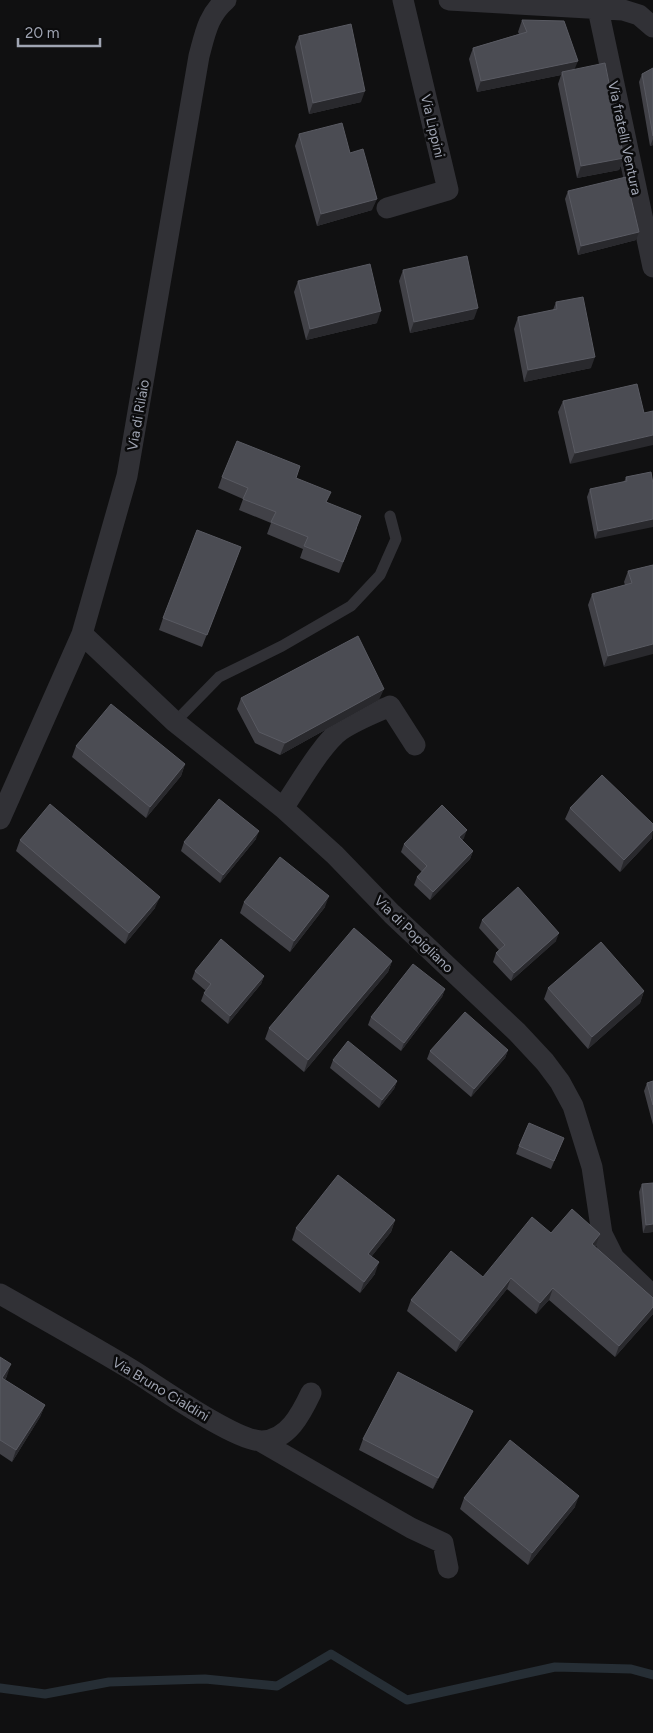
<svg xmlns="http://www.w3.org/2000/svg" width="653" height="1733" font-family="Figtree,sans-serif">
	<style>
		.lines { fill: none; stroke-linecap: round; stroke-linejoin: round }
		.stream { stroke: #262e35; stroke-width: 9 }
		.service { stroke: #313136; stroke-width: 11 }
		.minor { stroke: #313136; stroke-width: 21 }
		.wall { fill: #414147 }
		.shaded-wall { fill: #29292d }
		.building { fill: #4b4c53; stroke: #595a62 }
		.labels { text-anchor: middle; stroke-width: 5; stroke-linejoin: round; paint-order: stroke }
		.street-label { font-size: 14px; fill: #a0a5b3; stroke: #0b0b0c }
	</style>
	<rect width="100%" height="100%" fill="#101011"/>
	<g class="lines">
		<path class="stream" d="M0,1688L45,1694L109,1682L205,1679L277,1686L331,1654L407,1700L555,1667L631,1669L653,1675"/>
		<path class="service" d="M175,722L219,677L282,646L351,606L380,575L396,539L390,516"/>
		<path class="minor" d="M449,0L623,10L639,15L653,27
			M598,9L653,267
			M387,208L448,190L403,0
			M82,634L175,722L283,808L335,855L392,914L517,1032L545,1062L560,1082L573,1106L592,1167L602,1234L614,1258L653,1296
			M283,808C297,788 322,743 341,730C356,720 374,713 390,706L415,745
			M0,819L82,634L127,476L199,56C205,34 208,15 226,0
			M0,1294C44,1319 89,1344 132,1370C158,1386 235,1441 262,1441C288,1440 301,1414 311,1393
			M260,1441L411,1528L443,1543L448,1568"/>
	</g>
	<path class="wall" d="M522,20L575,70L624,158L619,170L577,178L558,84L561,75L477,92L469,59L473,48L519,34L518,32Z
		M299,36L361,102L309,114L295,47Z
		M653,68V145L650,146L639,82L642,74Z
		M299,134L350,153L372,210L317,226L295,146Z
		M568,191L636,240L578,255L565,199Z
		M403,270L474,319L410,333L399,281Z
		M298,281L377,323L306,340L294,292Z
		M556,302L591,368L524,382L514,329L518,317L553,310Z
		M637,384L570,464L558,412L563,401Z
		M651,472L595,539L587,497L590,489L624,482L626,477Z
		M222,477L296,478L327,502L357,528L339,573L300,558L303,549L267,534L271,523L239,510L243,499L218,488Z
		M241,547L202,647L159,630L163,618Z
		M653,565L604,667L588,605L592,594L625,585L624,582L628,571Z
		M241,698L379,700L280,755L255,743L237,709Z
		M76,746L185,764L181,776L146,818L72,757Z
		M570,808L652,838L620,872L565,819Z
		M464,838L462,840L473,851L470,859L430,900L414,885L417,877L422,872L401,852L404,844Z
		M256,839L220,883L181,851L184,842Z
		M20,840L155,908L125,944L16,851Z
		M244,902L325,907L290,952L240,913Z
		M482,920L556,941L511,981L493,962L496,953L499,950L479,928Z
		M392,961L388,972L304,1072L265,1039L269,1028Z
		M195,971L264,976L261,984L228,1024L201,1001L204,993L206,991L192,979Z
		M548,988L644,991L640,1003L588,1049L544,999Z
		M445,989L442,997L401,1051L368,1025L371,1017Z
		M508,1050L505,1058L471,1097L427,1059L430,1051Z
		M333,1060L397,1081L394,1089L379,1108L330,1068Z
		M653,1081V1125L644,1091L647,1083Z
		M564,1138L551,1169L516,1154L519,1146Z
		M642,1184L653,1232L643,1233L639,1192Z
		M395,1220L391,1232L371,1257L375,1274L360,1293L292,1240L296,1228Z
		M551,1233L596,1245L595,1247L653,1298V1314L615,1357L549,1300L536,1314L507,1289L456,1352L407,1311L411,1300L483,1277Z
		M0,1357L7,1376L5,1380L45,1405L40,1417L12,1462L0,1454Z
		M468,1422L433,1489L359,1450L363,1439Z
		M464,1498L575,1507L528,1565L460,1509Z"/>
	<path class="shaded-wall" d="M578,61L573,73L562,72L561,75L477,92L481,81Z
		M365,91L361,102L309,114L313,103Z
		M653,139V145L650,146Z
		M624,158L619,170L577,178L581,166Z
		M377,199L372,210L317,226L321,214Z
		M639,232L636,240L578,255L581,246Z
		M478,308L474,319L410,333L414,322Z
		M381,311L377,323L306,340L310,329Z
		M595,357L591,368L524,382L528,370Z
		M653,435V445L570,464L575,453Z
		M653,519V527L595,539L598,531Z
		M653,644V654L604,667L608,656Z
		M384,689L379,700L280,755L285,743Z
		M185,764L181,776L146,818L150,807Z
		M467,830L464,838L456,845L459,837Z
		M653,830L652,838L620,872L624,860Z
		M259,831L256,839L220,883L223,875Z
		M473,851L470,859L430,900L433,892Z
		M329,896L325,907L290,952L294,941Z
		M160,897L155,908L125,944L129,933Z
		M559,933L556,941L511,981L514,973Z
		M392,961L388,972L304,1072L308,1060Z
		M264,976L261,984L228,1024L230,1016Z
		M445,989L442,997L401,1051L404,1043Z
		M644,991L640,1003L588,1049L592,1037Z
		M508,1050L505,1058L471,1097L474,1089Z
		M397,1081L394,1089L379,1108L382,1100Z
		M395,1220L391,1232L364,1266L368,1254Z
		M653,1224V1232L643,1233L646,1225Z
		M600,1234L596,1245L588,1255L592,1244Z
		M379,1262L375,1274L360,1293L364,1282Z
		M511,1278L507,1289L456,1352L461,1341Z
		M553,1288L549,1300L536,1314L540,1303Z
		M653,1307V1314L615,1357L619,1346Z
		M11,1364L7,1376L0,1387L2,1378Z
		M45,1405L40,1417L12,1462L16,1450Z
		M473,1411L468,1422L433,1489L438,1478Z
		M579,1496L575,1507L528,1565L532,1553Z"/>
	<path class="building" d="M522,20L564,21L578,61L481,81L473,48L527,32Z
		M351,24L365,91L313,103L299,36Z
		M605,63L624,158L581,166L562,72Z
		M653,68V136L642,74Z
		M342,123L350,153L363,149L377,199L321,214L299,134Z
		M626,177L639,232L581,246L568,191Z
		M467,256L478,308L414,322L403,270Z
		M370,264L381,311L310,329L298,281Z
		M583,297L595,357L528,370L518,317L557,309L556,302Z
		M637,384L644,413L653,411V435L575,453L563,401Z
		M237,441L300,466L296,478L331,492L326,502L361,516L343,562L304,546L308,537L271,522L276,512L243,499L248,488L222,477Z
		M651,472L653,484V519L598,531L590,489L627,481L626,477Z
		M197,530L241,547L207,635L163,618Z
		M653,565V644L608,656L592,594L632,583L628,571Z
		M358,636L384,689L285,743L259,732L241,698Z
		M111,704L185,764L150,807L76,746Z
		M602,775L653,824V830L624,860L570,808Z
		M219,799L259,831L223,875L184,842Z
		M50,804L160,897L129,933L20,840Z
		M442,805L467,830L459,837L473,851L433,892L417,877L427,866L404,844Z
		M280,857L329,896L294,941L244,902Z
		M518,887L559,933L514,973L496,953L505,945L482,920Z
		M354,928L392,961L308,1060L269,1028Z
		M221,939L264,976L230,1016L204,993L211,984L195,971Z
		M601,942L644,991L592,1037L548,988Z
		M413,964L445,989L404,1043L371,1017Z
		M465,1012L508,1050L474,1089L430,1051Z
		M348,1041L397,1081L382,1100L333,1060Z
		M653,1081V1105L647,1083Z
		M529,1123L564,1138L554,1161L519,1146Z
		M338,1175L395,1220L368,1254L379,1262L364,1282L296,1228Z
		M653,1183V1224L646,1225L642,1184Z
		M572,1209L600,1234L592,1244L653,1298V1307L619,1346L553,1288L540,1303L511,1278L461,1341L411,1300L451,1251L483,1277L532,1217L551,1233Z
		M0,1357L11,1364L2,1378L45,1405L16,1450L0,1440Z
		M398,1372L473,1411L438,1478L363,1439Z
		M510,1440L579,1496L532,1553L464,1498Z"/>
	<g class="labels">
		<g class="street-label">
			<text transform="translate(433 126) rotate(77)" y="5">Via Lippini</text>
			<text transform="translate(625 138) rotate(78)" y="5">Via fratelli Ventura</text>
			<text transform="translate(138 415) rotate(-80)" y="5">Via di Rilaio</text>
			<text transform="translate(414 934) rotate(44)" y="5">Via di Popigliano</text>
			<text transform="translate(161 1389) rotate(31)" y="5">Via Bruno Cialdini</text>
		</g>
	</g>
	<path d="M18 38v8h82v-8" fill="none" stroke="#a0a5b3" stroke-width="2.5"/>
	<text x="25" y="38" font-size="15" fill="#a0a5b3" stroke="#0b0b0c" stroke-width="4" paint-order="stroke">20 m</text>
</svg>
